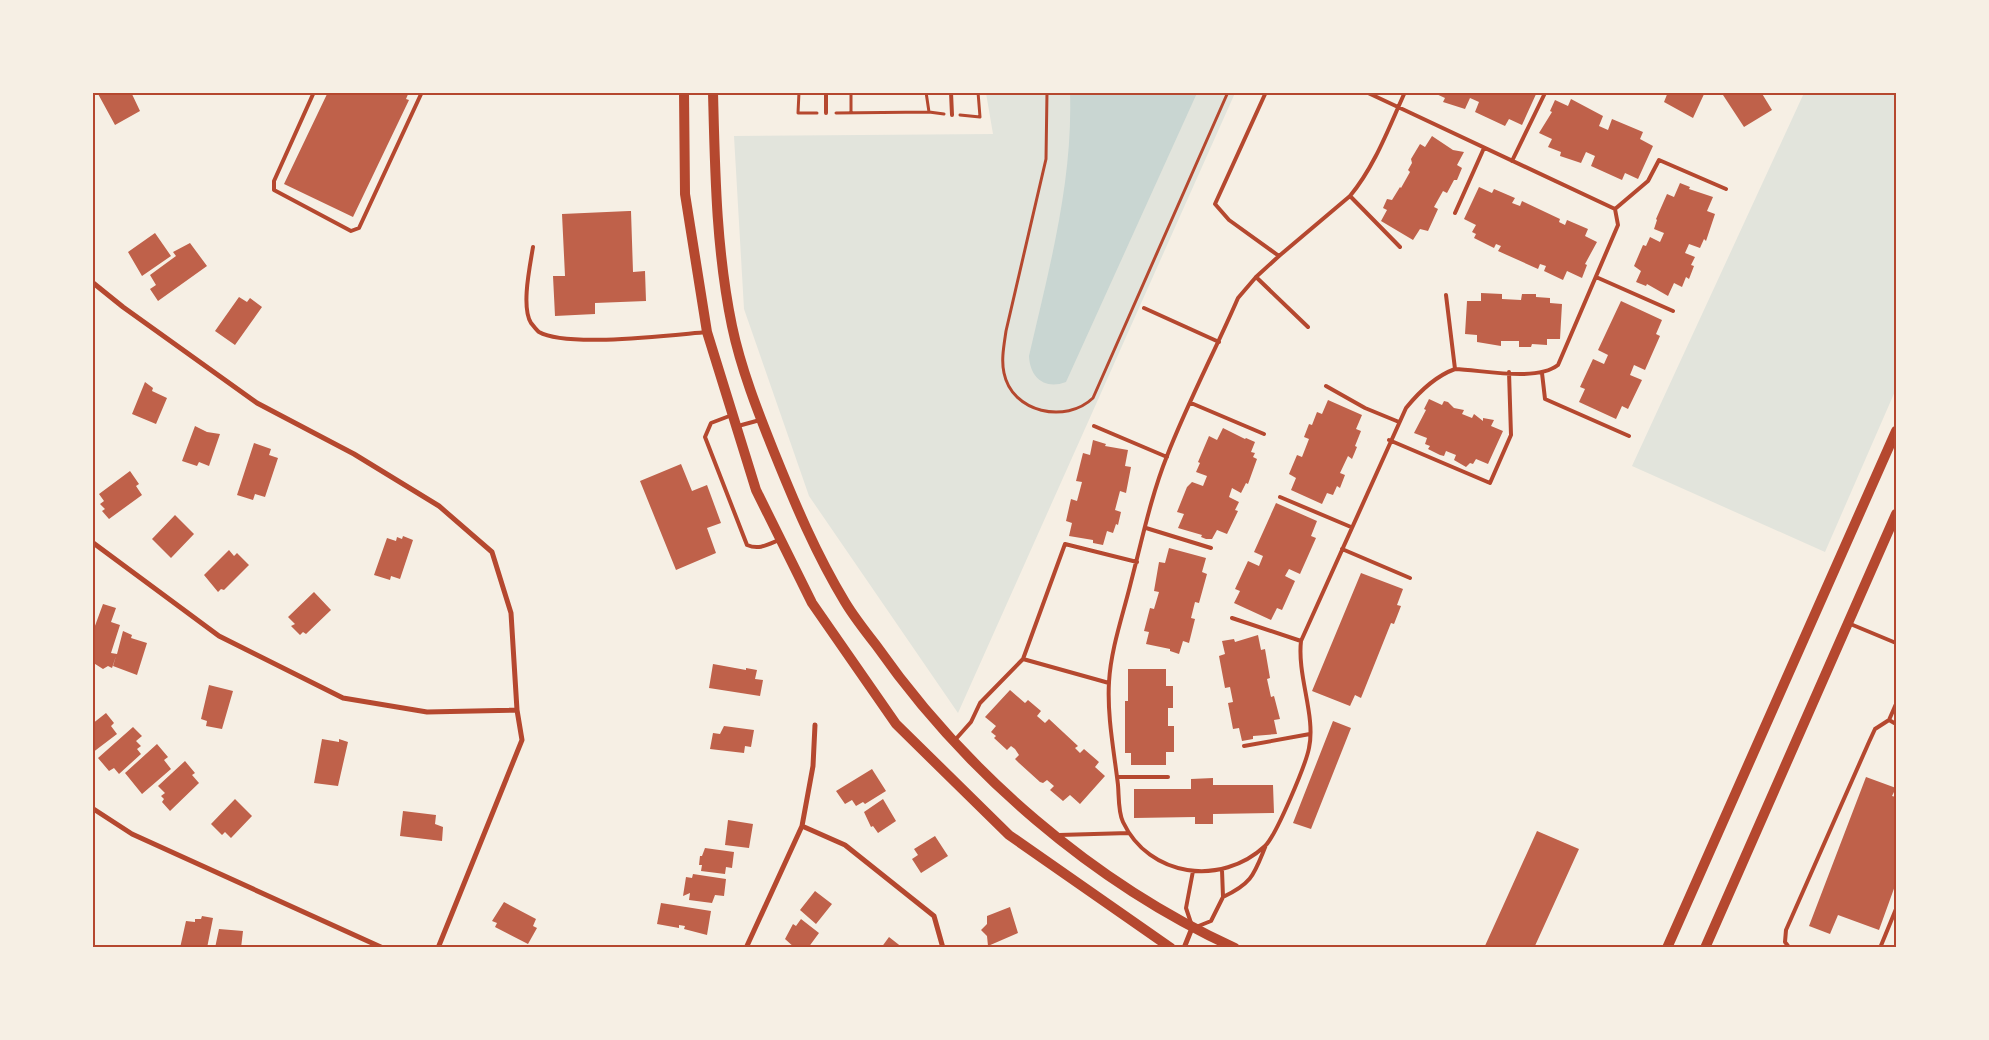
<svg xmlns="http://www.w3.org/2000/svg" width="1989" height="1040" font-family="Lato,sans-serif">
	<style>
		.green { fill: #e2e4dc }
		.water { fill: #c9d6d2 }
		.building { fill: #bf614a }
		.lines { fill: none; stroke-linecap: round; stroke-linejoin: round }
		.path { stroke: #b5482f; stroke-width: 3 }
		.service { stroke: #b5482f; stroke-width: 4 }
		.minor { stroke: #b5482f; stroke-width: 5 }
		.secondary { stroke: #b5482f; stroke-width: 10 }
		.neatline { fill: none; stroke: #b5482f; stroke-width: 2 }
	</style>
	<rect width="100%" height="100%" fill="#f6efe4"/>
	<path class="green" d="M986,93H1235L958,713L809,496L744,309L734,136L993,134Z
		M1804,93H1896V389L1825,552L1632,466Z"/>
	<path class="water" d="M1070,93H1197L1066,382C1045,390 1030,378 1029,356C1049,269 1073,182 1070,93Z"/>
	<path class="building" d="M97,92H131L140,111L115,125Z
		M328,92H409L406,99L409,100L353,217L284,184Z
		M1432,92H1537L1522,125L1509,119L1505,126L1475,112L1479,102L1470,98L1465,109L1443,102L1445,98Z
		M1668,92H1705L1693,118L1664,102Z
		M1727,92H1761L1772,110L1744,127L1723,95Z
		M1571,99L1603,116L1599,126L1608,130L1612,119L1643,132L1640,139L1653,146L1638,179L1625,173L1622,180L1591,166L1595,156L1586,152L1581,163L1560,156L1561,152L1548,147L1552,139L1539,133L1552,112L1550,111L1555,100L1568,106Z
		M1432,136L1453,150L1464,152L1457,165L1462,168L1457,180H1454L1447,193L1443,191L1434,207L1438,209L1428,231L1420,229L1413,240L1381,221L1387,210L1383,208L1387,199L1392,200L1400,187L1401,188L1410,172L1408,170L1412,163L1411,159L1420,144L1425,147Z
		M1680,183L1690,187L1689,189L1713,197L1707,211L1715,214L1706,241L1704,239L1700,248L1689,244L1685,253L1695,257L1691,265L1694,266L1689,279L1686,277L1682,287L1674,283L1668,296L1647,284L1646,286L1636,282L1641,271L1634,266L1643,245L1646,246L1650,237L1660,242L1664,233L1654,229L1657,220L1656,219L1667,194L1674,197Z
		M1479,187L1492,193L1494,189L1515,198L1512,203L1520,206L1522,201L1560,219L1559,222L1565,225L1567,220L1588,229L1585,236L1597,242L1585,264L1587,265L1582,278L1567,271L1563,280L1544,271L1546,266L1540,264L1538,269L1498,251L1501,246L1496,244L1494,248L1474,238L1476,234L1472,232L1476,225L1464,219Z
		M629,211H631L633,272L645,271L646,301L595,303V314L555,316L553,276H565L562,214Z
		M155,233L171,256L142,276L128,252Z
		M190,243L207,266L158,301L150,289L156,285L150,275L176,256L173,252Z
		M1481,293L1502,294V299L1521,300L1522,294H1536V297L1550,298V303L1562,304L1560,339H1547V345L1532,344L1531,347H1519V341H1501V346L1477,342V335L1465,334L1467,301H1481Z
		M239,297L247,302L250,298L262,307L235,345L215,331Z
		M1621,301L1662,320L1656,334L1660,336L1645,370L1634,365L1630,375L1642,380L1628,409L1622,406L1616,419L1579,402L1585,389L1580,387L1593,359L1604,364L1608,355L1598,350Z
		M145,382L153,388L152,391L167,398L156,424L132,414Z
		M1429,399L1442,405L1444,401L1448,402L1454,408L1464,410L1462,414L1472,418L1474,414L1483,421V418L1494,420L1491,426L1503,431L1488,464L1476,459L1473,464L1470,463L1466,467L1454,460L1456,455L1446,451L1444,456L1440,455L1428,449L1430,446L1425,444L1427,438L1414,433L1426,410L1424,409Z
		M1328,400L1362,415L1356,429L1361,431L1355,446L1357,447L1352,459L1348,456L1340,473L1345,475L1340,488L1337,486L1333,495L1327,493L1322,504L1291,490L1296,478L1289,474L1297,455L1302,457L1309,439L1304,437L1309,424L1312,425L1317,412L1322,414Z
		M195,426L207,432L220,434L209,466L199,462L197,466L182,461Z
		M1223,428L1245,439L1246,438L1255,442L1251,452L1255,453L1253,457L1257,459L1248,484L1246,483L1241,493L1232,488L1229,497L1239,502L1235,510L1238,511L1227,534L1217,530L1212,539H1206L1201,537L1202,535L1178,528L1184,514L1177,512L1187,487L1192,482L1203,486L1207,476L1196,472L1200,463L1198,462L1209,436L1217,440Z
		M1093,440L1106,444L1105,446L1128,450L1125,466L1131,467L1126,493L1120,491L1115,510L1121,512L1118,525L1116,524L1113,533L1107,531L1103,545L1093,543V540L1069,536L1072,523L1066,521L1071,499L1077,501L1082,482L1076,481L1083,453L1090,455Z
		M254,443L271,449L269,455L278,458L265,497L255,494L253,500L237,495Z
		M681,464L692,491L707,485L721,523L707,528L716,553L676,570L640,481Z
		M130,471L139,484L136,486L142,495L109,519L102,511L105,509L100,504L104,501L99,494Z
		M1276,503L1317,521L1311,536L1316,538L1300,574L1289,569L1285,576L1295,581L1282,610L1277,608L1271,620L1234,603L1240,591L1235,589L1248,561L1259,566L1263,556L1254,552Z
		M175,515L194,534L171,558L152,539Z
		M403,536L413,540L400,579L391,576L390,580L374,575L387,538L396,541L397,537L402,539Z
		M1169,548L1206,558L1202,572L1207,574L1199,603L1195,602L1191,618L1195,619L1189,643L1183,641L1179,654L1170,651V649L1146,644L1149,632L1144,631L1150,608L1154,609L1159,592L1154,591L1159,562L1165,563Z
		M229,550L234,556L237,553L249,565L224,590L221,589L218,592L204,575Z
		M1361,573L1403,589L1397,605L1401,606L1394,624L1391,623L1361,698L1355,695L1350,706L1312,691Z
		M314,592L331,610L306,634L303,632L300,635L291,626L295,624L288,617Z
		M103,604L116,608L111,622L120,625L111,653L117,654L123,631L132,635L131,638L147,643L137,675L113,666L116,656L112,668L108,666L103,669L92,662V634Z
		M1258,635L1261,650L1265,649L1270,678L1267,679L1271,697L1274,696L1280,719L1274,720L1277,734L1253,736V739L1242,741L1239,728L1233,729L1228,703L1233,702L1230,687L1225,688L1219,656L1225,654L1222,641L1234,639L1235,642Z
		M713,664L746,670V668L757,670L755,679L763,680L760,696L709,688Z
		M1128,669H1166V686H1173V708H1168V726H1174V752H1166V765H1131V753H1125V701H1128Z
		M209,685L233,691L222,729L206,726L207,721L201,719Z
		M1010,690L1025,703L1028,700L1041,711L1037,716L1045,723L1049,719L1078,746L1075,748L1080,753L1084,749L1099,762L1095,767L1105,776L1080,804L1070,795L1063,801L1050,790L1054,786L1047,780L1043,783L1040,782L1019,763L1015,759L1019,755L1015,749L1011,746L1007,750L994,738L996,736L991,732L996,726L985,717Z
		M106,713L114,723L111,726L117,734L92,753V724Z
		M1333,721L1351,728L1311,829L1293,823Z
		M724,726L754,730L751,747L745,746L744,753L710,749L713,733L720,734Z
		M133,727L142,736L136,741L141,746L137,749L141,754L119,774L114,768L109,771L98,758Z
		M322,739L339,742V739L348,742L338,786L314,783Z
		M157,744L168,757L164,760L171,769L142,794L125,773Z
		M185,761L195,773L192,775L199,783L170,811L162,802L164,799L161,796L165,793L158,786Z
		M872,769L886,791L865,804L863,802L856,806L852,800L845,804L836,791Z
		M1866,777L1896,788L1892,796L1896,797V883L1879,930L1838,915L1830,934L1809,926Z
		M1213,778V785H1273L1274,813L1213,814V824H1195V817L1134,818V789H1191V779Z
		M235,799L252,816L231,838L225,832L222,835L211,824Z
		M883,799L896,821L878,833L873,826L871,827L864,812Z
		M403,811L436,815L435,824L443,827L442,841L400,836Z
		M728,820L753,824L749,848L725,845Z
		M1537,831L1579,849L1534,948H1484Z
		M935,836L948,856L921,873L912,859L918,855L914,849Z
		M705,848L734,852L732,868L726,867L725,874L701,871L702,865H699L700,856H702Z
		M693,874L726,879L724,896L715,895L712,903L689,900L690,893L683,896L686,877L692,878Z
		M815,891L832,904L816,924L800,910Z
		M504,902L536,919L533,926L537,928L528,944L495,927L497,923L492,921Z
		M661,903L711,911L707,935L684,929L685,926L679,925V928L657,924Z
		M1010,907L1018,933L988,946L987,936L981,930L987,924V916Z
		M202,916L213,918L207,948H180L186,921L195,922V919H201Z
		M801,919L819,933L808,948H795L785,939L793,924L796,926Z
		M219,929L243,931L241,948H215Z
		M889,937L903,948H881Z"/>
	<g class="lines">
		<path class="path" d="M799,92L798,113H817
			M851,92V113
			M926,92L929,112
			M1047,92L1046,159L1006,331C1004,345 1001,360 1004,373C1012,413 1066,424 1093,398L1228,92
			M836,113L929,112L944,114
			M960,115L980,117L978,92"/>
		<path class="service" d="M314,92L274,181V190L351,231L359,228L422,92
			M826,92V113
			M951,92L952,115
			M1266,92L1215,204L1229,220L1279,256
			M1366,92L1398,107L1615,209L1618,225L1558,365C1536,382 1483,370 1455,369C1436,376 1419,392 1406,408L1301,641C1297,676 1316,716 1309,748C1306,764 1276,836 1265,846C1221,887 1149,877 1123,822C1118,812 1119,796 1118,785C1114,751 1107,716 1109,682C1111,648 1123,615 1131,582C1142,540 1151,496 1167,456C1188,402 1215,351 1238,298L1256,277L1279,256L1350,196C1375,166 1389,127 1405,92
			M1512,161L1545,93
			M1350,196L1400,247
			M1615,209L1648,181L1659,160L1726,189
			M1455,213L1484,148
			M533,247C530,266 521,307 531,323C533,325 536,330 539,332C567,348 671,335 707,332
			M1256,277L1308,327
			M1596,277L1673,311
			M1446,295L1455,369
			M1144,308L1219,342
			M1542,373L1545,399L1629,436
			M1326,386L1365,408L1399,422
			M1191,403L1264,434
			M732,415L711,423L705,437L747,545C759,550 767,545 779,540
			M738,426L760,420
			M1094,426L1167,457
			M1389,440L1490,483L1511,435L1509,372
			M1280,497L1351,527
			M1146,528L1211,548
			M1342,549L1410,578
			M1232,618L1301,641
			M1848,623L1896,643
			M1023,659L1065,544L1137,562
			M1896,704L1889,720L1896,724
			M955,740L971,722L980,703L1023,659L1109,683
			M1244,746L1310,734
			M1117,777H1168
			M1059,835L1129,833
			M1223,897C1253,883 1254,874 1266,845
			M1191,923L1186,908L1193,871
			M1196,927L1211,921L1223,897L1222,870
			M1788,946L1785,942L1786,930L1869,742L1875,729L1889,720
			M1784,948H1791
			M1880,948L1896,909"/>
		<path class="minor" d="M92,282L123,307L257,403L354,454L439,506L492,552L511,613L517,710L522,740L438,948
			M92,542L219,636L343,698L427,712L517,710
			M92,808L132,834L383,948
			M802,826L845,845L934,916L943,948
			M746,948L802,826L813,766L815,725
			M1184,948L1192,928"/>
		<path class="secondary" d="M684,92L685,194L707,332L756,490L812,603L896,724L1009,835L1171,948
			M713,92C715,171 716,249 732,326C741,369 758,412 774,452C795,504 816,554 845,602C854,617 865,631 876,645C965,772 1093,883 1235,948
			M1667,948L1896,431
			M1705,948L1896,514"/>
	</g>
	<rect width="1989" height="1040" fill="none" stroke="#f6efe4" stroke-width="188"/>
	<rect x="94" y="94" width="1801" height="852" class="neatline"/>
</svg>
